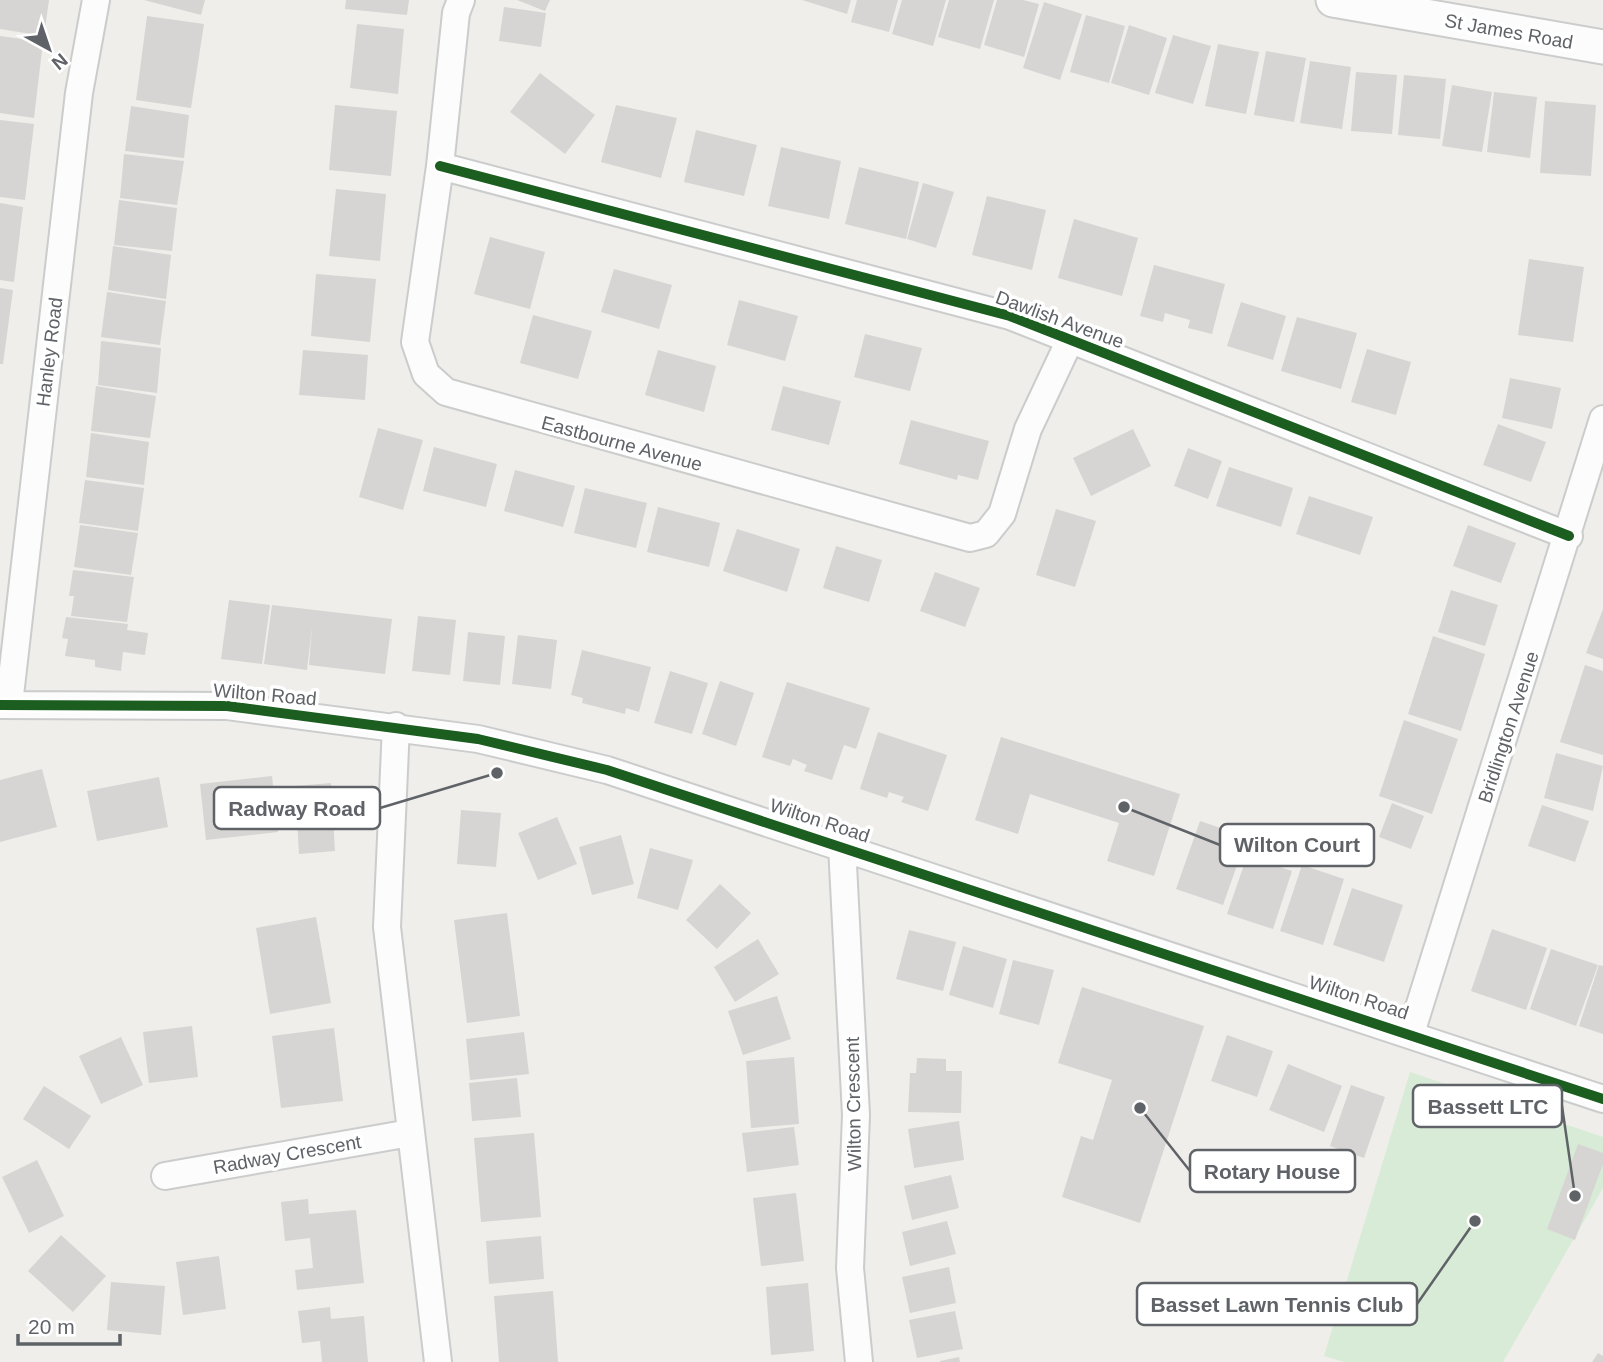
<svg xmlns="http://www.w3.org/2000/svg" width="1603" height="1362" font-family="Helvetica,sans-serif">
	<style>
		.green { fill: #d8ebd6 }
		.building { fill: #d6d5d3 }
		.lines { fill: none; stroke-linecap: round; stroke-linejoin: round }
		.minor-casing { stroke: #cbcccc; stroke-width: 30 }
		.tertiary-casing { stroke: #cbcccc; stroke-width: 37 }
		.minor { stroke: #fdfcfc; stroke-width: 26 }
		.tertiary { stroke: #fdfcfc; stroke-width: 33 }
		.cycleway-casing { stroke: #fff; stroke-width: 15 }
		.cycleway { stroke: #1b5e20; stroke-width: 10 }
		.labels { text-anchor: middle; stroke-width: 7; stroke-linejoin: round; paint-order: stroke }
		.street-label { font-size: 19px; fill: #5f6368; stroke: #fff }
		.leader { fill: none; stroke: #5f6368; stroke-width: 2.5 }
		.callout-dot { fill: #5f6368; stroke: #fff; stroke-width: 2.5 }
		.callout { fill: #fff; stroke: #5f6368; stroke-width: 2.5 }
		.callout-label { font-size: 21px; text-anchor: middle; font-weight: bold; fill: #5f6368 }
	</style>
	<rect width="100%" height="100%" fill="#efeeea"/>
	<path class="green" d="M1410,1072L1603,1137V1188L1503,1362H1344L1324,1356Z"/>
	<path class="building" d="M0,0H49L44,36L0,29Z
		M144,0H205L201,15Z
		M346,0H409L407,15L345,9Z
		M517,0H550L545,11Z
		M802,0H851L847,14Z
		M857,0H898L889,32L851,22Z
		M902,0H946L933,46L892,34Z
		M949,0H994L980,49L938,37Z
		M997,0H1023L1039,4L1024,57L984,45Z
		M1044,2L1082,14L1060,80L1023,68Z
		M504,7L546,13L541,47L499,41Z
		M1086,15L1125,26L1109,83L1070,72Z
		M147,16L204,24L191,108L136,100Z
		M357,24L404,29L398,94L350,88Z
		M1129,25L1167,38L1149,95L1111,83Z
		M1173,35L1211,46L1193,104L1155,93Z
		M0,36L43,42L34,118L0,113Z
		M1218,44L1259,52L1246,114L1205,106Z
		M1266,51L1306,58L1294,122L1254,115Z
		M1310,61L1351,67L1342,129L1300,123Z
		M1356,72L1397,75L1392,134L1351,131Z
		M540,73L595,115L565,154L510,112Z
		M1404,75L1446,79L1440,139L1398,135Z
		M1452,85L1492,92L1482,152L1442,146Z
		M1494,92L1537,97L1530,158L1487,152Z
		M1545,101L1596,105L1591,176L1540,173Z
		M335,105L397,111L391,176L329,170Z
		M616,105L677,118L661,178L601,162Z
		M131,106L189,115L184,158L125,151Z
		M0,120L34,124L25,200L0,197Z
		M696,130L757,145L744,196L684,182Z
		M781,147L841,161L829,219L768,206Z
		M124,154L184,161L177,205L120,198Z
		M859,167L919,182L906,239L845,224Z
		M923,183L954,192L936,248L907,239Z
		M336,189L386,194L380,261L329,256Z
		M987,196L1046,210L1032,270L972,255Z
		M119,200L177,208L172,251L114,245Z
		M0,203L23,207L14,282L0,280Z
		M1074,219L1138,238L1122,296L1058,278Z
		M490,237L545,252L530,309L474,294Z
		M113,246L171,255L166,299L108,290Z
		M1529,259L1584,267L1573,342L1518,335Z
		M1154,265L1225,284L1212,334L1188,328L1190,320L1165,313L1163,322L1140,316Z
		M614,269L672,285L659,329L601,312Z
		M316,274L376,279L370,342L311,336Z
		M0,288L13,290L3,364H0Z
		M107,292L166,301L160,345L101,337Z
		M739,300L798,316L785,361L727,345Z
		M1241,302L1286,316L1273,360L1227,346Z
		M533,315L592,331L578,379L520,363Z
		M1297,317L1357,333L1341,389L1281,371Z
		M865,334L922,348L910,391L854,377Z
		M101,341L161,348L157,393L98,385Z
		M1367,349L1411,362L1396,415L1351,402Z
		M303,350L368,355L365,400L299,395Z
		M658,350L716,366L704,412L645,395Z
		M1510,378L1561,388L1552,429L1502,418Z
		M96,386L156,396L150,438L91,431Z
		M783,386L841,401L829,445L771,430Z
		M911,420L989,441L978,480L958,475L957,480L899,464Z
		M1498,424L1546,442L1531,482L1483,465Z
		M378,428L423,440L403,510L359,497Z
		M1133,429L1151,466L1091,496L1073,458Z
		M91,433L149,442L144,485L86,477Z
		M434,447L497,464L486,507L423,491Z
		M1188,448L1222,461L1208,499L1174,486Z
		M1229,467L1293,488L1281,527L1216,506Z
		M515,470L575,486L563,527L504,511Z
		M85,480L144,488L138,531L79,523Z
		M585,488L647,503L636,548L574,533Z
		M1309,496L1373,517L1360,555L1296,534Z
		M658,507L720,523L709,567L647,552Z
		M1056,509L1096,521L1075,587L1036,575Z
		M80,525L138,533L131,575L74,567Z
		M1468,525L1516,543L1501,583L1453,566Z
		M737,529L800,549L787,592L723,571Z
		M836,546L882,560L869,602L823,588Z
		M73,570L134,577L127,622L71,616L74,596H69Z
		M935,572L980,588L965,627L920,611Z
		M1451,590L1498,605L1485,646L1438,632Z
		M229,600L270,605L262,664L221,659Z
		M272,605L392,619L385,674L309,665L312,627L307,670L264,664Z
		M1603,609V659L1586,653Z
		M418,616L456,620L450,675L412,671Z
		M66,617L128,624L127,630L148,633L145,655L123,652L121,671L95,667V660L65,656L68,639L62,638Z
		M468,632L505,636L500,685L463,681Z
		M518,635L557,640L551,689L512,684Z
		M1433,636L1485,654L1461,731L1408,714Z
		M582,650L651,667L639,712L626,708L625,714L582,703L583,698L571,695Z
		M1585,665L1603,671V755L1560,742Z
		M670,671L708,683L692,734L654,723Z
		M720,681L754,693L736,746L702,734Z
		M787,682L870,708L856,749L844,745L832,780L804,771L807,765L793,759L790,766L762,757Z
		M1404,720L1458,739L1432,814L1379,796Z
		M878,732L947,755L928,811L901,802L904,797L889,792L887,798L860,789Z
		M1001,737L1180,794L1154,876L1107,861L1119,823L1030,794L1018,834L975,820Z
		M1556,753L1603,766L1593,811L1544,798Z
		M42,769L57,827L0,842V780Z
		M272,776L278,832L206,840L200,784Z
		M159,777L168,827L97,841L87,791Z
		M331,783L335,851L299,854L295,786Z
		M1392,803L1424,816L1411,849L1379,837Z
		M1542,805L1589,821L1575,862L1528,846Z
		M461,810L501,813L496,867L457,864Z
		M557,817L577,864L538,880L518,833Z
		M1200,821L1247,837L1223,905L1176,889Z
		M621,835L634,884L592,895L579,847Z
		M650,848L693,860L678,910L637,898Z
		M1247,856L1292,871L1273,929L1227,914Z
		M1302,865L1344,879L1323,945L1280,931Z
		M720,884L751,913L717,949L686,920Z
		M1352,888L1403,905L1384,962L1333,945Z
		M507,913L520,1016L467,1023L454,920Z
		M316,917L331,1003L270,1014L256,928Z
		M1492,929L1547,948L1526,1010L1471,991Z
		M909,930L956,942L943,991L896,979Z
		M758,939L779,974L735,1002L714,967Z
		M963,946L1007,959L993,1008L949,995Z
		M1551,949L1598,965L1576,1026L1530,1009Z
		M1013,960L1054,970L1039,1025L999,1014Z
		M1599,965L1603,966V1034L1579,1026Z
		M1082,987L1204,1026L1140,1223L1062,1197L1081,1136L1093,1140L1112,1080L1058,1063Z
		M777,996L791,1039L743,1055L728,1011Z
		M192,1026L198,1077L149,1083L143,1032Z
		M334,1028L343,1101L281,1108L272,1036Z
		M524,1032L529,1074L470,1080L466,1039Z
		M1227,1035L1273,1051L1257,1097L1211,1081Z
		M121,1037L143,1085L101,1104L79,1056Z
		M794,1057L799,1124L751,1128L746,1061Z
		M917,1058L946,1059V1071H962L961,1113L908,1112L910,1073H916Z
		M1288,1064L1342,1086L1324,1132L1269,1110Z
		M517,1078L521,1117L472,1121L469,1083Z
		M1351,1085L1385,1097L1364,1158L1330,1146Z
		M44,1086L91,1116L69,1149L23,1119Z
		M959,1121L964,1160L914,1168L908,1129Z
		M794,1127L799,1165L747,1172L742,1133Z
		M534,1133L541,1217L481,1222L474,1138Z
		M1578,1144L1603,1153V1164L1575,1240L1547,1229Z
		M37,1160L64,1216L29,1233L2,1177Z
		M951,1175L959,1208L912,1220L904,1186Z
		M796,1193L804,1261L761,1266L753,1198Z
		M308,1199L309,1214L356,1210L364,1283L297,1290L295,1270L313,1268L310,1238L285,1241L281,1202Z
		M947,1221L956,1254L910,1266L902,1232Z
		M61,1235L106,1276L73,1312L28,1271Z
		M541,1236L544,1279L489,1284L486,1241Z
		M219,1256L226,1309L183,1315L176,1262Z
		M949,1267L956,1303L910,1313L902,1277Z
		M111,1282L165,1286L161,1335L107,1330Z
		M808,1283L814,1351L771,1355L766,1287Z
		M553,1291L558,1362H499L494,1296Z
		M330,1307L331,1319L364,1316L368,1362H322L320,1341L302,1343L298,1311Z
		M955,1311L963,1349L917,1358L909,1320Z
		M1598,1353L1603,1356V1362H1592Z
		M959,1357L960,1362H940V1361Z"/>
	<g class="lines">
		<defs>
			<path id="minor" d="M461,0L456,13L440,166L415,342L426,374L446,392L970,538L986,534L1002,514L1028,429L1070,340
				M440,166L1010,316L1569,536
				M9,704L79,93L96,0
				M0,705L227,706L478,739L607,770L1603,1099
				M396,726L387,927L438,1362
				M842,846L856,1115L850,1268L859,1362
				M1411,1033L1603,419
				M165,1176L410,1133"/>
			<path id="tertiary" d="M1333,0L1603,47"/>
		</defs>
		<use href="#minor" class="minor-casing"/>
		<use href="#tertiary" class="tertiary-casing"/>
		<use href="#minor" class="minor"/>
		<use href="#tertiary" class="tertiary"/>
		<defs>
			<path id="cycleway" d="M440,166L1010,316L1569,536
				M0,705L227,706L478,739L607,770L1603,1099"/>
		</defs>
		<use href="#cycleway" class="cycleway-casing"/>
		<use href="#cycleway" class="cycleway"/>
	</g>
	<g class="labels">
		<g class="street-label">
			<text transform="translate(1509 31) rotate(10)" y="7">St James Road</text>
			<text transform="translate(1060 319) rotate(20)" y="7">Dawlish Avenue</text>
			<text transform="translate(49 352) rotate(-83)" y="7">Hanley Road</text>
			<text transform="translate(622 443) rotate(15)" y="7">Eastbourne Avenue</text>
			<text transform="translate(265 694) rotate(5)" y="7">Wilton Road</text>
			<text transform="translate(1508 727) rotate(-72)" y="7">Bridlington Avenue</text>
			<text transform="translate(820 820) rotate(18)" y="7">Wilton Road</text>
			<text transform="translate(1359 997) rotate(18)" y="7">Wilton Road</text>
			<text transform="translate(853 1104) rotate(-91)" y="7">Wilton Crescent</text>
			<text transform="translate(287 1154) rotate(-10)" y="7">Radway Crescent</text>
		</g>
	</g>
	<path class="leader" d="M497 773L380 808M1124 807L1220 845M1575 1196L1562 1106M1140 1108L1190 1171M1475 1221L1417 1304"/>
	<g class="callout-dot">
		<circle cx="497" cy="773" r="7"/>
		<circle cx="1124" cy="807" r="7"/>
		<circle cx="1575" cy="1196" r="7"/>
		<circle cx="1140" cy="1108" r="7"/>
		<circle cx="1475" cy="1221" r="7"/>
	</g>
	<g class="callout">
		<rect x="214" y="787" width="166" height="42" rx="7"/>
		<rect x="1220" y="824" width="154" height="42" rx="7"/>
		<rect x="1413" y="1085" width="149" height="42" rx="7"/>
		<rect x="1190" y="1150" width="165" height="42" rx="7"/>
		<rect x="1137" y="1283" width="280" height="42" rx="7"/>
	</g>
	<g class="callout-label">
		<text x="297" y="816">Radway Road</text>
		<text x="1297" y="852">Wilton Court</text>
		<text x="1488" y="1114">Bassett LTC</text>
		<text x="1272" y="1179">Rotary House</text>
		<text x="1277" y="1312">Basset Lawn Tennis Club</text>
	</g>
	<g transform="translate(49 49) rotate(140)" stroke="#ffffff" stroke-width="5" paint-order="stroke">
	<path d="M0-5L12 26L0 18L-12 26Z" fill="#5f6368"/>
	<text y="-10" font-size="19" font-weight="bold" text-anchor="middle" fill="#5f6368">N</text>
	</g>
	<path d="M18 1334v10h102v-10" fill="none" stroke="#5f6368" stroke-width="3.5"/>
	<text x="28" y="1334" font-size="21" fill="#5f6368" stroke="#ffffff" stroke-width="5" paint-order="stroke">20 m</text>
</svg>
